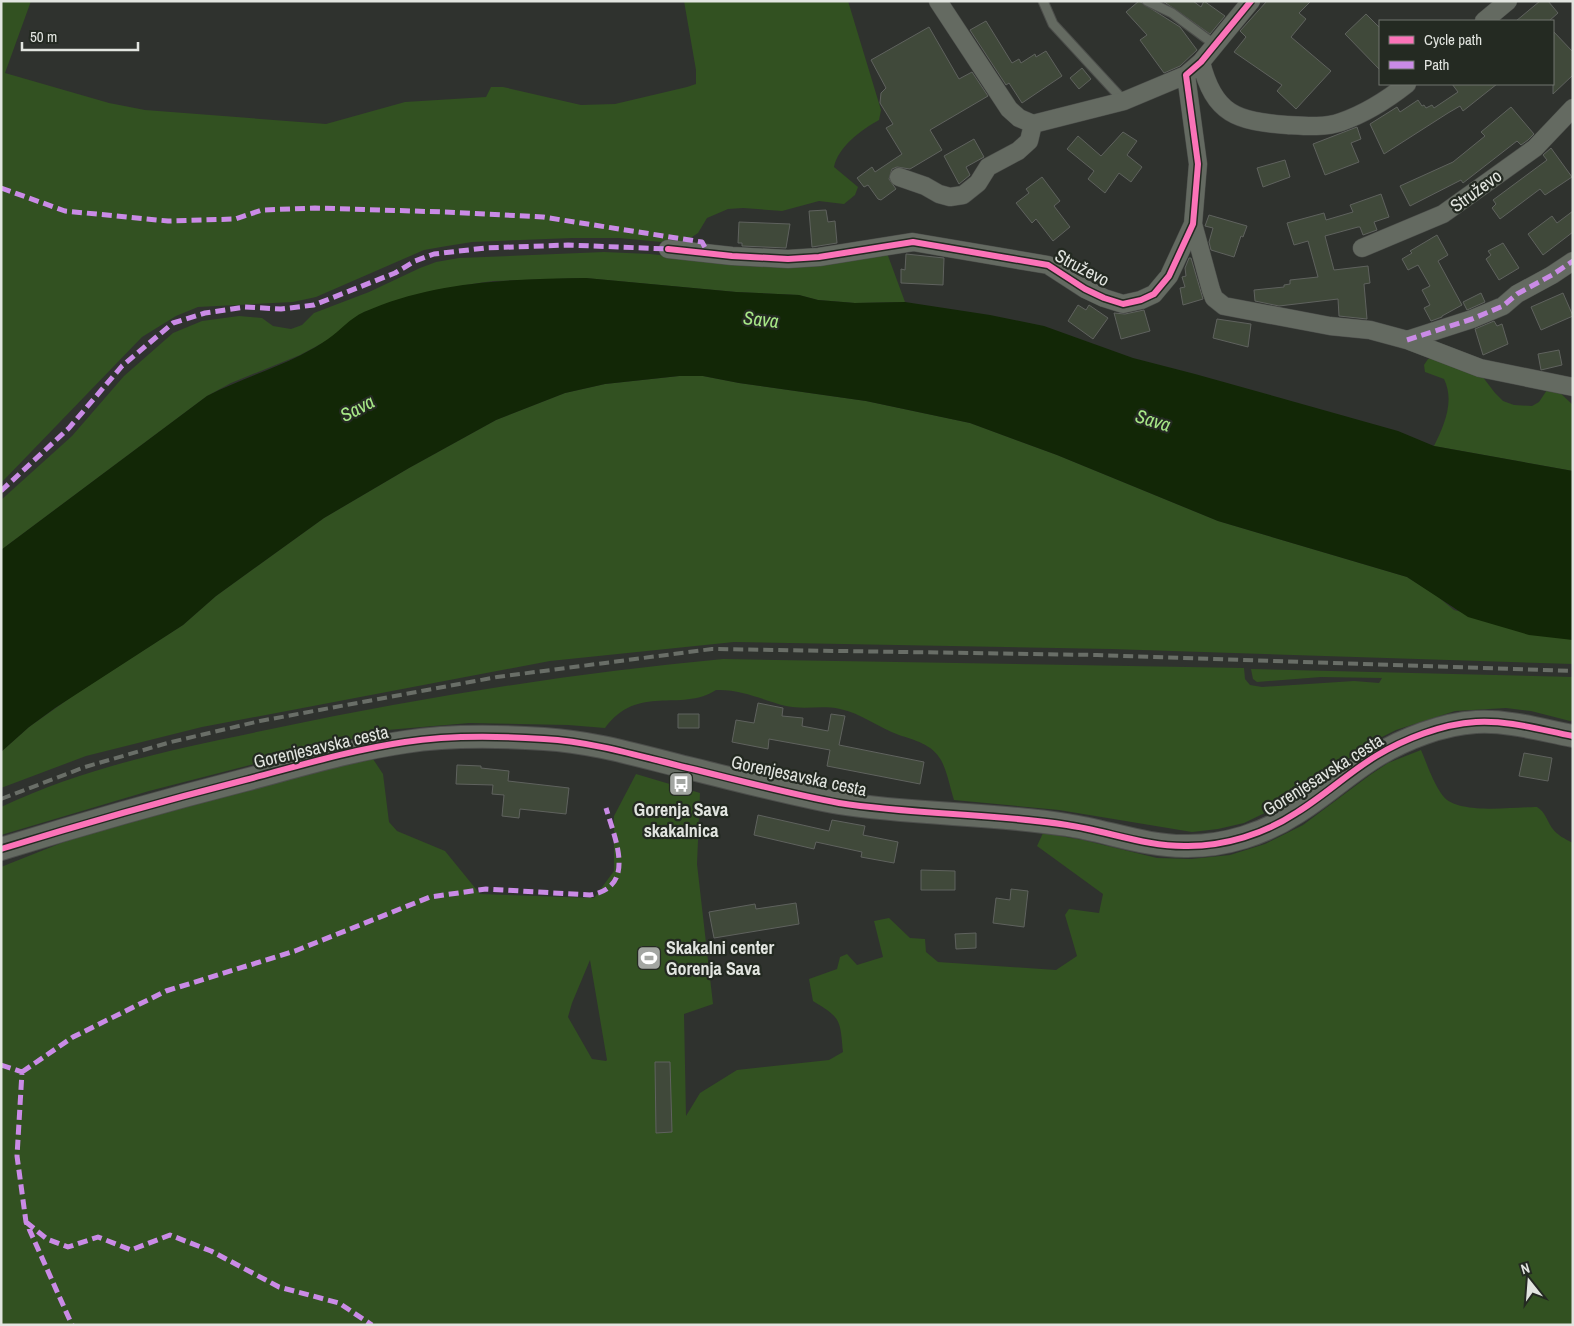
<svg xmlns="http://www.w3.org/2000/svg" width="1574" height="1326" font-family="'Archivo Narrow',sans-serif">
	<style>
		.green { fill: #325121; fill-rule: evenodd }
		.water { fill: #122706 }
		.building { fill: #40493a; stroke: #5f625e }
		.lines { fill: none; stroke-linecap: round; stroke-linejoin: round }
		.service-casing { stroke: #4c4e4b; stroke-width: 11 }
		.minor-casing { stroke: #4c4e4b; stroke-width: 19 }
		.tertiary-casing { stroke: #4c4e4b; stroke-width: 24 }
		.service { stroke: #646a61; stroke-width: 9 }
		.minor { stroke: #646a61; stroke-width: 18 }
		.tertiary { stroke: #646a61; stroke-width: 22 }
		.rail { stroke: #696e67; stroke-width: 4; stroke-dasharray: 10 5; stroke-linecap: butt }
		.quiet { stroke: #ca8be6; stroke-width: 5; stroke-dasharray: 10 5; stroke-linecap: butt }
		.cycleway-casing { stroke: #242a22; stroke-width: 9 }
		.cycleway { stroke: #fb73b8; stroke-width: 6 }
		.labels { text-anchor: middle; stroke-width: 4.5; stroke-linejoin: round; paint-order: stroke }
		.street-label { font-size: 18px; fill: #e2e5e0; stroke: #242a22 }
		.poi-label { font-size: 18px; font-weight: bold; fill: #e2e5e0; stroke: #242a22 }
		.water-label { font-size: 19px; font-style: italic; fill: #a7e887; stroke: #242a22 }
	</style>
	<rect width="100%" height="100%" fill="#2f322e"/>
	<path class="green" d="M1,1H31L5,73L109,103L145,110L326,124L405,102L486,97L491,87H503L581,105L615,104L687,87L696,84V70L684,1H848L881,110L879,120C861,130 838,147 834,167L858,187L855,195L844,204L819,201L782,211L743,208L728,209L707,218L698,233L689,239L672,243L619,238H573L472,242L447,246L424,250L316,297L293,302L198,307L176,316L142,337L1,483Z
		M604,252L650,254L696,259L887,253L905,302L855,303L818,300L799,295L736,292L585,278L493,281L472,284L432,291L364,312L328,340L300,355L231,383L207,396L1,550V500L72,436L124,376L173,333L202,321L239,316L262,318L273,326L291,329L302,325L314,313L369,292L420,268L436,262L459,258Z
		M1436,356L1479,372L1495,393L1503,401L1514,405L1532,406L1539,402L1547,390L1559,392L1573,405V471L1434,446C1444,426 1455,401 1444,379L1425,372L1424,365L1428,359Z
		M679,376H703L739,383L866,401L970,423L1057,455L1218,521L1407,577L1437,596L1454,610L1573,640V664L1111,649L734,642L550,661L202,727L86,756L1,788V752L29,727L77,693L183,625L216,596L324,518L409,468L496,420L565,393L605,384Z
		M723,659L1244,668L1245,679L1250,685L1262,687L1354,681L1379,683L1382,678L1321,677L1257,682L1253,679L1251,669L1573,677V720L1570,721L1531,711L1506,708L1455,711L1396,730L1366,745L1302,795L1244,823L1218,829L1192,832L1059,810L954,800C950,787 947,771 941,760C932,744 914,740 899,735C879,728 861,713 840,709C822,705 804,710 786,706C762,700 742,689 716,690C680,713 638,683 605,728L568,725L469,723L387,730L149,791L1,835V807C90,765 181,748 276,728C424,697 572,673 723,659Z
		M1421,750C1427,764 1433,783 1443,796C1457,815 1515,807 1537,807C1546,813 1546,819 1552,828C1557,835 1565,839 1573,843V1325H1V867L89,832L340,765L373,759L383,774L389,822L397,831L445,851L480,894L594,898L614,871V816L636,774L700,793L697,864L713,1004L684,1014L686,1116L700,1093L737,1070L829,1060L843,1052C840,1019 841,1018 813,1001L809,979L837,969L840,957L847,954L857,965L883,957L874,921L889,918L910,938L925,939L926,952L938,962L1056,970L1077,956L1065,915L1069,909L1099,913L1103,894L1037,846L1043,833L1083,840L1157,858L1191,859L1230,855L1265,844L1303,825L1370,775L1388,763ZM590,960L607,1060L606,1061L592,1059L568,1017L572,1003Z"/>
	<path class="water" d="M586,278L736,292L799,295L818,300L855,303L905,302L990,315L1044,326L1133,358L1195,374L1398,431L1434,446L1573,471V640L1529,635L1468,617L1407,577L1218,521L1057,455L970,423L866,401L739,383L703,376H679L605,384L565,393L496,420L409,468L324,518L216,596L183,625L55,708L29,727L1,752V550L207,396C238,380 271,370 301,355C310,350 320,345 328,339C340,331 350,318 364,312C433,281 511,279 586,278Z"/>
	<path class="building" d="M1139,1L1180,27L1197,50L1180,66L1164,73L1140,40L1147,35L1126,12Z
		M1163,1H1193L1201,7L1204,1L1225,16L1210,34Z
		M1267,1H1311L1299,13L1306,19L1291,37L1331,71L1296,109L1277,91L1282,85L1234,52L1246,37L1240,31Z
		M1540,1H1548L1558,13L1549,21H1516Z
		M1366,14L1380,28V70L1345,34Z
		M986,21L1012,63L1019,59L1021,63L1035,54L1036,57L1046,51L1062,76L1022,103L1009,83L1006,85L970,30Z
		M929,27L959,79L972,72L988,96L930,130L942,150L910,169L897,167L892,169L889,179L896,189L881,200L878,199L868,185L864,187L857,178L872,167L875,172L902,154L886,128L893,124L880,103L881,93L886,88L871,60Z
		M1553,31L1573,52V75L1553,94Z
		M1082,68L1091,79L1079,89L1070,78Z
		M1452,84H1497L1463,111L1460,106L1448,113L1384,154L1370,124L1397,107L1400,112L1418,100L1422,106L1424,105L1426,108L1432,105L1434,108L1458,92Z
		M1511,107L1534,134L1528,140L1521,145L1517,141L1463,183L1461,180L1410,206L1400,186L1453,162L1485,136L1481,132Z
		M1357,127L1361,139L1351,143L1359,162L1325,175L1313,144Z
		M1123,132L1137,141L1127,155L1142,167L1131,182L1119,173L1105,193L1088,179L1094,171L1067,149L1078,136L1101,156Z
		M974,139L984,157L966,167L970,175L959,184L944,156Z
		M1551,148L1572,177L1545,195L1540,189L1500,219L1492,208L1496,204L1493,200L1547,160L1543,155Z
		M1285,160L1290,177L1263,187L1257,168Z
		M1042,177L1060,201L1054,206L1070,227L1053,241L1036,219L1032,223L1016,203L1029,193L1026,189Z
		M1381,194L1389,217L1374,222L1377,230L1363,235L1360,227H1358L1325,236L1334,270L1368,266L1370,283L1364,284L1367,319L1339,316L1338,299L1279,306L1255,301L1254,290L1284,287V285L1290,284V280L1318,277L1308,241L1294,245L1287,223L1324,213L1326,220L1353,212L1350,205Z
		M826,210L828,222L835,221L837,243L812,247L809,211Z
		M1573,211V232L1543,255L1528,234L1552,216L1557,223Z
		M1209,215L1247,226L1243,237L1241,236L1234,257L1211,250L1209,242L1213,228L1205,226Z
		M739,222L790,224L786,248L742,246V243H738Z
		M1437,235L1448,255L1438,261L1462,305L1442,316V317L1431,321L1424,308L1430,305L1422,290L1430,286L1418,265L1408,270L1402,259L1412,253L1410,251Z
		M1503,243L1519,268L1499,280L1486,259L1491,255L1488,251Z
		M906,254L944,258L943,285L901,283V269L905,270Z
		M1189,258H1191L1203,299L1183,305L1180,288L1185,287L1182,277L1186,276L1185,268Z
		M1481,293L1485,302L1467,310L1463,302Z
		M1563,293L1573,316L1541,330L1531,307Z
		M1078,305L1086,310L1089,305L1108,318L1093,339L1068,321Z
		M1144,310L1150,331L1121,339L1114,313L1125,314Z
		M1217,319L1251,324L1248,347L1213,338Z
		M1494,321L1497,326L1502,324L1508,344L1483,355L1475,329Z
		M1559,350L1562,365L1541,370L1538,354Z
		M758,703L783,708L782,716L803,718L802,726L828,731L831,714L845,716L839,745L924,762L920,784L827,766L830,750L769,739L768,749L732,742L736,720L754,723Z
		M678,714H699V728H678Z
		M1524,753L1552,758L1548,781L1519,776Z
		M457,765L481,766V768L509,771L508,781L569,788L566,814L520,809L519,818L502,816L504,795L492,794L493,785L456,784Z
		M758,815L829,831L832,820L865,826L863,835L898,842L894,863L861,857L862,852L816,842L814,849L754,835Z
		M921,870L955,871V890H921Z
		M1011,889L1028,891L1024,927L993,923L996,898L1010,900Z
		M796,903L799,924L714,938L709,912L755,904L756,909Z
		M976,933V948L956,949L955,934Z
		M655,1062H670L672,1132L656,1133Z"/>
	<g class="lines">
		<defs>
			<path id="service" d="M1043,1L1053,24L1124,101
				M1147,1L1172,13L1214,44"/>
			<path id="minor" d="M938,1L1009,109L1019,118L1033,124
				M1484,21L1508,1
				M1201,62C1214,115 1237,121 1287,125C1304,126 1324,128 1341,122C1364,114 1388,99 1407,84
				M899,177L925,186L939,194L950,197L963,195L978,183L988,167L1018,151L1029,141L1033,124L1124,101L1186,75
				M1193,224L1211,290L1214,298L1224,306L1330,326L1370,330L1407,340L1480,368L1573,387
				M1362,248L1443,214L1535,148L1573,108
				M668,249L732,256L788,259L819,257L913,242L1048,265L1085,289L1104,298L1123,304L1141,300L1154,294L1169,276L1193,224L1198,164L1186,75L1201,62L1251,1
				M1407,340L1472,319L1503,306L1517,294L1552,275L1573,261"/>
			<path id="tertiary" d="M1,849C82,824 163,801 245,780C298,766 351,750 405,742C450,735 498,736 544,739C594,742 639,756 688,768C738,780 789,794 839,803C915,815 992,813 1067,825C1108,831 1146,847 1188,846C1225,846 1264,834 1296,813C1324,796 1348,773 1376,756C1404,739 1442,724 1476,722C1508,720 1541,730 1573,736"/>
		</defs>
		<use href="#service" class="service-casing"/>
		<use href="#minor" class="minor-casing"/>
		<use href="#tertiary" class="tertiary-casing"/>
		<use href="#service" class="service"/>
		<use href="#minor" class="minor"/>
		<use href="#tertiary" class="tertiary"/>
		<path class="rail" d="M1,799L85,767L171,742L260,721L497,677L712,649L1097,655L1573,671"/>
		<path class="quiet" d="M1,188L65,211L168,221L235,219L262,210L315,208L445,212L543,217L702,242L708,253
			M1407,340L1472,319L1503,306L1517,294L1552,275L1573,261
			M1,491L69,428L122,366L173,323L205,313L245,307L281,309L314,305L395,273L415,261L434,254L485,248L568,245L668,249
			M1,1065L22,1072L17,1156L26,1222L72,1325
			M22,1072L73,1037L166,991L295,951L430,897L486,889L590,895C637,887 615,839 606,808
			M26,1222L47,1239L68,1247L98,1237L131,1250L170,1235L211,1251L279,1287L339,1303L372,1325"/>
		<defs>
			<path id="cycleway" d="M668,249L732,256L788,259L819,257L913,242L1048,265L1085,289L1104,298L1123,304L1141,300L1154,294L1169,276L1193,224L1198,164L1186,75L1201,62L1251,1
				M1,849C82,824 163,801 245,780C298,766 351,750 405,742C450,735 498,736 544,739C594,742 639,756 688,768C738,780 789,794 839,803C915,815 992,813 1067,825C1108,831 1146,847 1188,846C1225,846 1264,834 1296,813C1324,796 1348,773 1376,756C1404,739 1442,724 1476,722C1508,720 1541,730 1573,736"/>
		</defs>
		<use href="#cycleway" class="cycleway-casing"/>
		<use href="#cycleway" class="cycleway"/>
	</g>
	<defs>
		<symbol id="bus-square" viewBox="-11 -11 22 22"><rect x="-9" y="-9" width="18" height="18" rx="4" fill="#a3a6a2" stroke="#242a22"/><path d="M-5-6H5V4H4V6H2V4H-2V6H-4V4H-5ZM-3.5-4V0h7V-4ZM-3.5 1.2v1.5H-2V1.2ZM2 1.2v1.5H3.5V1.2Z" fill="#fff"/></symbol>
		<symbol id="stadium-square" viewBox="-11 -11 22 22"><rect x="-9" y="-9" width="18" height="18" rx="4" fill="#a3a6a2" stroke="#242a22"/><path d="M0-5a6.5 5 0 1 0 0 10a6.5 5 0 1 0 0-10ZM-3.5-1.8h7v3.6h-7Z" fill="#fff"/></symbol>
	</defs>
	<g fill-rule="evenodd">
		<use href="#bus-square" x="667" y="770" width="28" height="28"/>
		<use href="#stadium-square" x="635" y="944" width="28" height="28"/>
	</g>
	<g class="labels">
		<g class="street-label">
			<text transform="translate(1476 191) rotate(-36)" y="6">Struževo</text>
			<text transform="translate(1082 268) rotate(28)" y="6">Struževo</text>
			<text transform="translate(321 747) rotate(-13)" y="6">Gorenjesavska cesta</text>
			<text transform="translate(1323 775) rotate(-32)" y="6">Gorenjesavska cesta</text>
			<text transform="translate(799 776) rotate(12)" y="6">Gorenjesavska cesta</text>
		</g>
		<g class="poi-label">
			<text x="681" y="816">Gorenja Sava<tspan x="681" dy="21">skakalnica</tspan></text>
			<text x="666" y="954" text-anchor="start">Skakalni center<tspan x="666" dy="21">Gorenja Sava</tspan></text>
		</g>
		<g class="water-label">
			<text transform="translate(761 319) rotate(6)" y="7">Sava</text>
			<text transform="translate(357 408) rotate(-28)" y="7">Sava</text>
			<text transform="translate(1153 420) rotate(17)" y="7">Sava</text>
		</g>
	</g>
	<rect width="1574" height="1326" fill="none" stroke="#e2e5e0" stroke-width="5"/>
	<rect x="1379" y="20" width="175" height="65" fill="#242a22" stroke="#70756e"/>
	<rect x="1389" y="36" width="25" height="8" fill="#fb73b8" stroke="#70756e"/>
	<text x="1424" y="45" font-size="15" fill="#e2e5e0">Cycle path</text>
	<rect x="1389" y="61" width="25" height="8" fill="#ca8be6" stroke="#70756e"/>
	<text x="1424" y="70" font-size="15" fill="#e2e5e0">Path</text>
	<g transform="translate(1529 1281) rotate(343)" stroke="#242a22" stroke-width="4" paint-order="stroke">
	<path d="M0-4L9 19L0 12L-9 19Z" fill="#e2e5e0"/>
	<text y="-8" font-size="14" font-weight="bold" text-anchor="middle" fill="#e2e5e0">N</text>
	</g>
	<path d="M22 42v8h116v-8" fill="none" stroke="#e2e5e0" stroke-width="2.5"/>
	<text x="30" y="42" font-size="15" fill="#e2e5e0" stroke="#242a22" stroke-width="4" paint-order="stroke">50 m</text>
</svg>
